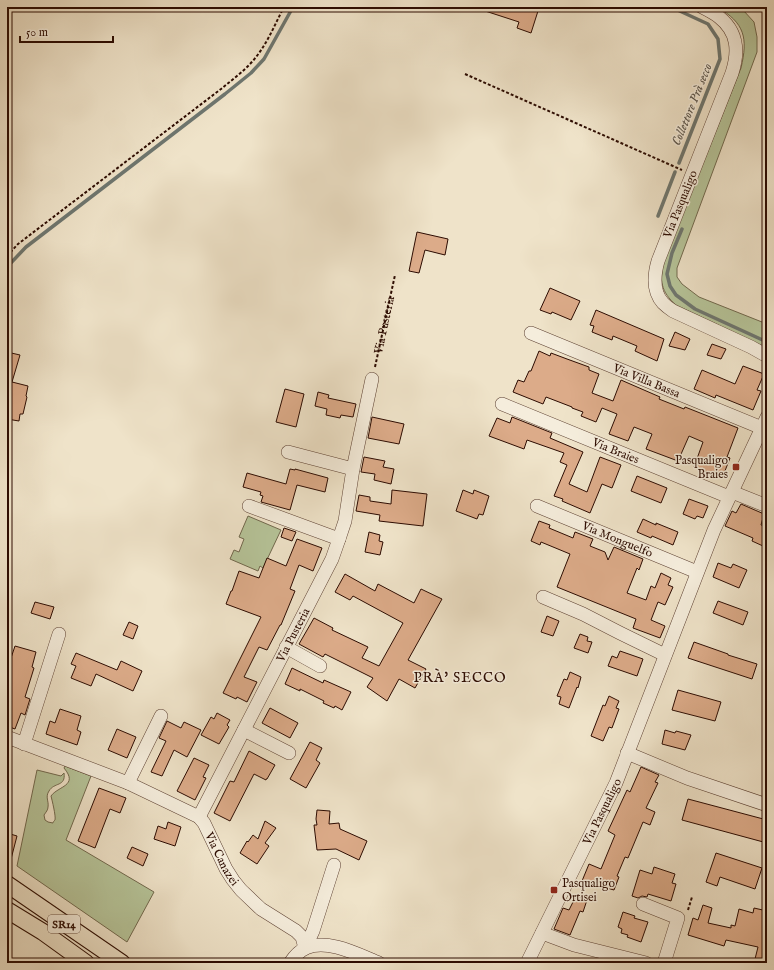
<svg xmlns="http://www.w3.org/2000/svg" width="774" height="970" font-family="'IM FELL English',serif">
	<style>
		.green { fill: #b6c499; stroke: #71684d }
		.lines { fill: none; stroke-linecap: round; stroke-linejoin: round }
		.stream { stroke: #6e766f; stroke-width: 3.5 }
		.building { fill: #dcab89; stroke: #2c0b01 }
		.minor-casing { stroke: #5d4133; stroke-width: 14 }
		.major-casing { stroke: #2c0b01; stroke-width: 18 }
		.path { stroke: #2c0b01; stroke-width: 2; stroke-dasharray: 3 2; stroke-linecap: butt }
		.minor { stroke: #f5eddc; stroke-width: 13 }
		.major { stroke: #efe3c9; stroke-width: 16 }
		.rail { stroke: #2c0b01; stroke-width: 3; stroke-dasharray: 7 7; stroke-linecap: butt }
		.poi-dot { fill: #8f2418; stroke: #f5eddc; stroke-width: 1.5 }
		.labels { text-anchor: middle; stroke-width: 3; stroke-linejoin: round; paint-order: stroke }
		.shield { fill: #f5eddc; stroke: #684f43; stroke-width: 1 }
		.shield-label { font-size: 11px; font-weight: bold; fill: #2c0b01 }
		.street-label { font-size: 12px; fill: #2c0b01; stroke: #f5eddc }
		.poi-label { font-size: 12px; fill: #2c0b01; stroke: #f5eddc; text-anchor: end }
		.water-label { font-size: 13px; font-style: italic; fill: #58534a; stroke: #f5eddc }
		.quarter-label { font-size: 14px; letter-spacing: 1px; fill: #2c0b01; stroke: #f5eddc }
	</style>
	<rect width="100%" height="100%" fill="#efe3c9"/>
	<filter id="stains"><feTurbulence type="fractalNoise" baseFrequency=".005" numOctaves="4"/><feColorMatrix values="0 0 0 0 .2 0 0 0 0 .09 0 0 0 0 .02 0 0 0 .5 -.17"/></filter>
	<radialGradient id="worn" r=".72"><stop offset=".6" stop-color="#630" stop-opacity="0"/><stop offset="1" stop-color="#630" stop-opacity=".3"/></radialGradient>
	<path class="green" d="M717,7H739L743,10L754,22L757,37V52L677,268V277L682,284L699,297L767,324V348L676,305C661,292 659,280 664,261L741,68C748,38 745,23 717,7Z
		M248,516L281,530L263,568L260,566L258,571L230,559L234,550L239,552L244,539L239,537Z
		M65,766L91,776L66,840L154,892L127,942L17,866L37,770L61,776L64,773C66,787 54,782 49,791C45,797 49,801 48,807C48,810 46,812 44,815L45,820L48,822L53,823C53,822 54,821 55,820C56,816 52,800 51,796C58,786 79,786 64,768Z"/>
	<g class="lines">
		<path class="stream" d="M671,7L708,24L718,39L720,59L679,163
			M658,216L675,172
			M682,229L672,253L667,274L670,286L676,295L695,309L767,342
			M7,267L26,247L225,94L251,73L264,59L293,7"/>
	</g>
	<path class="building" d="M479,7H535L534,10L538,11L531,33L517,28L519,22L479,9Z
		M417,232L448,239L445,255L425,250L419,273L409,271Z
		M550,288L580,301L571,320L552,312L551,314L540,310Z
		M596,310L664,339L657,361L635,351L637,346L613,336L612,340L592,332L594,326L590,325Z
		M675,332L690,339L685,350L669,346Z
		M712,344L726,349L721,359L707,355Z
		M539,351L550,356L551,353L567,359L589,367V370L599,374L592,393L613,401L621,380L660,397L659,399L684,409L685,407L738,428L727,457L730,458L723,476L715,473L714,475L694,467L703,442L689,436L678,461L646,449L652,434L634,427L628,441L609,434L617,414L602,408L596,422L581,416L583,412L572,408V407L546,397L543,404L513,392L518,380L524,382L529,371H531Z
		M7,352L20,355L12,382L28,386L26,396L27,397L23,414H20L19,421L7,419Z
		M743,366L764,374L757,390L761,391L753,410L716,395L715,398L694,389L702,370L735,384Z
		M285,389L304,394L296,427L276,422Z
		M318,392L329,395L328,398L356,404L353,417L341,415L340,418L326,415L327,409L315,406Z
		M372,417L404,424L399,444L368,438Z
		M512,417L552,433L550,438L583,452L569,484L587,492L600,457L621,465L612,488L602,484L590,513L562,501L563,499L554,496L567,465L560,462L564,453L527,440L524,449L489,436L497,418L510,423Z
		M364,457L385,461L383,467L394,469L391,484L374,480L375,474L361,472Z
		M290,469L295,470V469L328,478L325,492L297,485L290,510L261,502L263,496L260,495L261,492L243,487L247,473L286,484Z
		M637,476L667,488L661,503L631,491Z
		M392,490L427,494L423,526L379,521L380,515L356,511L359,495L370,497V501L391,504Z
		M463,490L473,494L474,490L489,496L483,515L479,514L477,519L456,511Z
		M689,499L708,506L703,518L697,516L695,519L683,514Z
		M741,504L764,514L761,525L767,527V537L763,546L752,541L753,538L725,526L732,511L736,513Z
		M643,519L656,525V523L678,532L673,545L652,536L651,538L637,532Z
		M539,521L550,525L549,528L573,538L575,532L593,539L590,546L605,552L608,560L614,547L643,559L639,570L637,568L627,593L646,600L651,586L655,588L661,573L671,578L668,585L673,587L665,605L658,602L651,620L665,626L660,638L633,628L636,619L557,587L570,554L541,542L540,545L531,541Z
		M284,528L296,532L292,541L281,537Z
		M369,532L380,535L379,541L383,542L380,555L365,552Z
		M297,539L322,548L313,571L299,565L290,589L295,591L281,625H280L267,650L259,647L244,677L257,682L247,702L237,697L236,699L223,693L261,617L226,604L231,591H232L239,571L259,578L267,558L286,566Z
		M718,563L731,568L733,564L747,570L739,588L713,577Z
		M345,574L375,591L378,584L414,603L421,589L442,599L408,660L426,669L415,688L399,679L387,701L367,687L373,678L325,654L323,657L299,644L314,618L333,628L332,630L368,647L362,658L379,666L403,623L353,596L350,600L335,592Z
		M718,601L748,612L743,625L713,613Z
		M35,602L54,607L50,619L31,613Z
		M547,616L559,621L553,636L541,632Z
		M129,622L138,626L133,639L123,635Z
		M580,634L588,637L587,641L592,642L588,653L574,648Z
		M694,642L728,654V655L757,664L752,679L688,658Z
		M15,646L36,652L32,667L34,668L25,697L30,699L25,715L21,713L15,729L7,726V678L11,665L9,664Z
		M620,651L643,659L637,676L608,666L612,656L617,658Z
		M76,653L117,670L121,661L142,671L133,691L96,674L91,686L71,678L76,666L71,664Z
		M292,668L323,683L324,680L351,692L342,710L335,706L334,708L323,703L324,701L300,689V691L285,684Z
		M570,672L581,677L578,688L577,687L569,708L559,704L561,697L557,696L564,679L567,680Z
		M678,690L721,702L715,721L672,710Z
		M609,696L619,701L616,708L619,709L612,728L609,727L603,741L591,736L603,705L605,706Z
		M270,708L298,723L290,738L262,723Z
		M60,709L81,716L77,730L81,732L77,745L46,734L50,721L55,723Z
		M217,713L230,720L227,725L229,727L219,744L201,735L211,717L214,719Z
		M167,721L181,728L184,722L201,730L187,757L174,750L162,776L151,772L166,741L159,738Z
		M117,729L136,737L127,758L108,750Z
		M665,730L675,733L676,731L691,735L685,750L662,744Z
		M310,742L322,748L316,760L320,763L306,788L290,779Z
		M249,751L275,765L267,779H266V780L254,774L230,821L214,813L230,781L234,782Z
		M194,758L209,765L203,777L206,778L195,800L177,791Z
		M641,767L659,775L655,782L658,783L646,808L655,812L650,825L643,822L628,858L625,857L617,876L619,877L614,890L582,881L589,864L601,869L615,835L608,831L627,790L630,792Z
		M99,788L126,798L120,813L110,809L95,848L78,841Z
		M688,799L767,820V843L682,820Z
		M317,810L330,811L329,824L339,823L340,829L367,841L359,860L336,849L317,850L314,825H317L316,819Z
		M265,821L276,828L265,843L269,846L257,864L240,853L247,841L248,842L253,835L258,839Z
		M168,822L181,827L175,846L154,839L158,826L166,829Z
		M7,833L17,836L10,863H7Z
		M132,847L148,854L143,866L127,858Z
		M716,853L762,868L755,889L720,877L717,886L706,882Z
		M654,867L675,874L672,883L676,884L671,901L648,894L647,897L642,896L638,898L632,896L640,870L652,874Z
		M576,896L587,900L583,912L580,911L570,935L554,929L563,908L569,910Z
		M703,905L712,908L708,923L731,928V925L735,926L739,909L753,913L754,908L767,911V955L766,961L755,959L758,947L726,940L724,946L688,935L693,918L698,920Z
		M623,912L635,916L634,918L648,922L641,942L627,937L628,935L621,933L622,929L618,927Z"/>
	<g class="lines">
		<defs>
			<g id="minor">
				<path d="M702,7C708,10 714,13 719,17C738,32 739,51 732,73L658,261C654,275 652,291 663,303C666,306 670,309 673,311L751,347L767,356"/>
				<path id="s2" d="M531,333L762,428"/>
				<path id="s3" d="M502,404L729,497"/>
				<path d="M288,452L353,469"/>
				<path d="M732,492L767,506"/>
				<path d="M249,506L339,539"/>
				<path id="s4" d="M537,506L697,572"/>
				<path d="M543,597L583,614L620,633L665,655"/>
				<path d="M286,647L320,666"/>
				<path d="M244,730L289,753"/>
				<path id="s5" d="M7,737L128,783L199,817L204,823L226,869L233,880L241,890L261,909L296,931L302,937L305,948"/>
				<path d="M24,744L59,634"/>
				<path d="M627,753L687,778L767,805"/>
				<path d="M128,783L161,716"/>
				<path id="s6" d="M199,817L332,559L339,539L345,521L353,469L372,379"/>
				<path d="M643,904L678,918L664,963"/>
				<path d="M542,933L574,945L646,963"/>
				<path d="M305,948L313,931L334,865"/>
				<path d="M290,963C294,957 299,951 306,948C327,938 359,955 379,963"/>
				<path id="s7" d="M527,963L616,783L714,530L767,417"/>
			</g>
			<path id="major" d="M7,884L122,963
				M7,910L43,932L86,963"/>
		</defs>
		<use href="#minor" class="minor-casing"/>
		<use href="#major" class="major-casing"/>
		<g class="path">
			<path d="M465,74L682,170"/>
			<path d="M7,256L18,244L221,89C233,79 247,69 256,57C268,42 275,24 284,7"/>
			<path id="s1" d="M375,367L395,275"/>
			<path d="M688,910L692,897"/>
		</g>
		<use href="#minor" class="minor"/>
		<use href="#major" class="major"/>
		<path class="rail" d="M7,12L13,7"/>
	</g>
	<g class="poi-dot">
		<rect x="732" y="463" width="8" height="8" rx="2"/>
		<rect x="550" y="886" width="8" height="8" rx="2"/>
	</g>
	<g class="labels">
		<rect class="shield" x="48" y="915" width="32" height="18" rx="3"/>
		<g class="shield-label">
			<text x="64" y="928">SR14</text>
		</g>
		<g class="street-label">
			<text transform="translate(680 204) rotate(-68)" y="4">Via Pasqualigo</text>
			<text dy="4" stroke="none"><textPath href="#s1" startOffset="43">Via Pusteria</textPath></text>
			<text dy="4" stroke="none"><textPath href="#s2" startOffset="125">Via Villa Bassa</textPath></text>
			<text dy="4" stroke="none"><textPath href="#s3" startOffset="123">Via Braies</textPath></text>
			<text dy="4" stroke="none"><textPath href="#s4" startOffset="87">Via Monguelfo</textPath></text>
			<text dy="4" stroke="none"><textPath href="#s6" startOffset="205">Via Pusteria</textPath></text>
			<text dy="4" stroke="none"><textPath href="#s7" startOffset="169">Via Pasqualigo</textPath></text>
			<text dy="4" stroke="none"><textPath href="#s5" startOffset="256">Via Canazei</textPath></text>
		</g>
		<g class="poi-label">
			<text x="728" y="464">Pasqualigo<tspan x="728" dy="14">Braies</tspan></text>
			<text x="562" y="887" text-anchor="start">Pasqualigo<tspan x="562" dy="14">Ortisei</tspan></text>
		</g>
		<g class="water-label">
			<text transform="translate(691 104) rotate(-68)" y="5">Collettore Prà secco</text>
		</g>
		<g class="quarter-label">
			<text x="460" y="682">PRÀ' SECCO</text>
		</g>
	</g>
	<rect width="774" height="970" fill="none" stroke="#efe3c9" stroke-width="24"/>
	<rect x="8" y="8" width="758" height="954" fill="none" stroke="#2c0b01" stroke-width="2"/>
	<rect x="12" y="12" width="750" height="946" fill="none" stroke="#2c0b01"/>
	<path d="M20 36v6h93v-6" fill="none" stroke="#2c0b01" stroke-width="2"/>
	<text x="26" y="36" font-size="12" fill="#2c0b01" stroke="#f5eddc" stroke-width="3" paint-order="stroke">50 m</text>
	<rect width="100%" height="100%" filter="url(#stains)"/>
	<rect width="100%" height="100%" fill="url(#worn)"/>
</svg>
